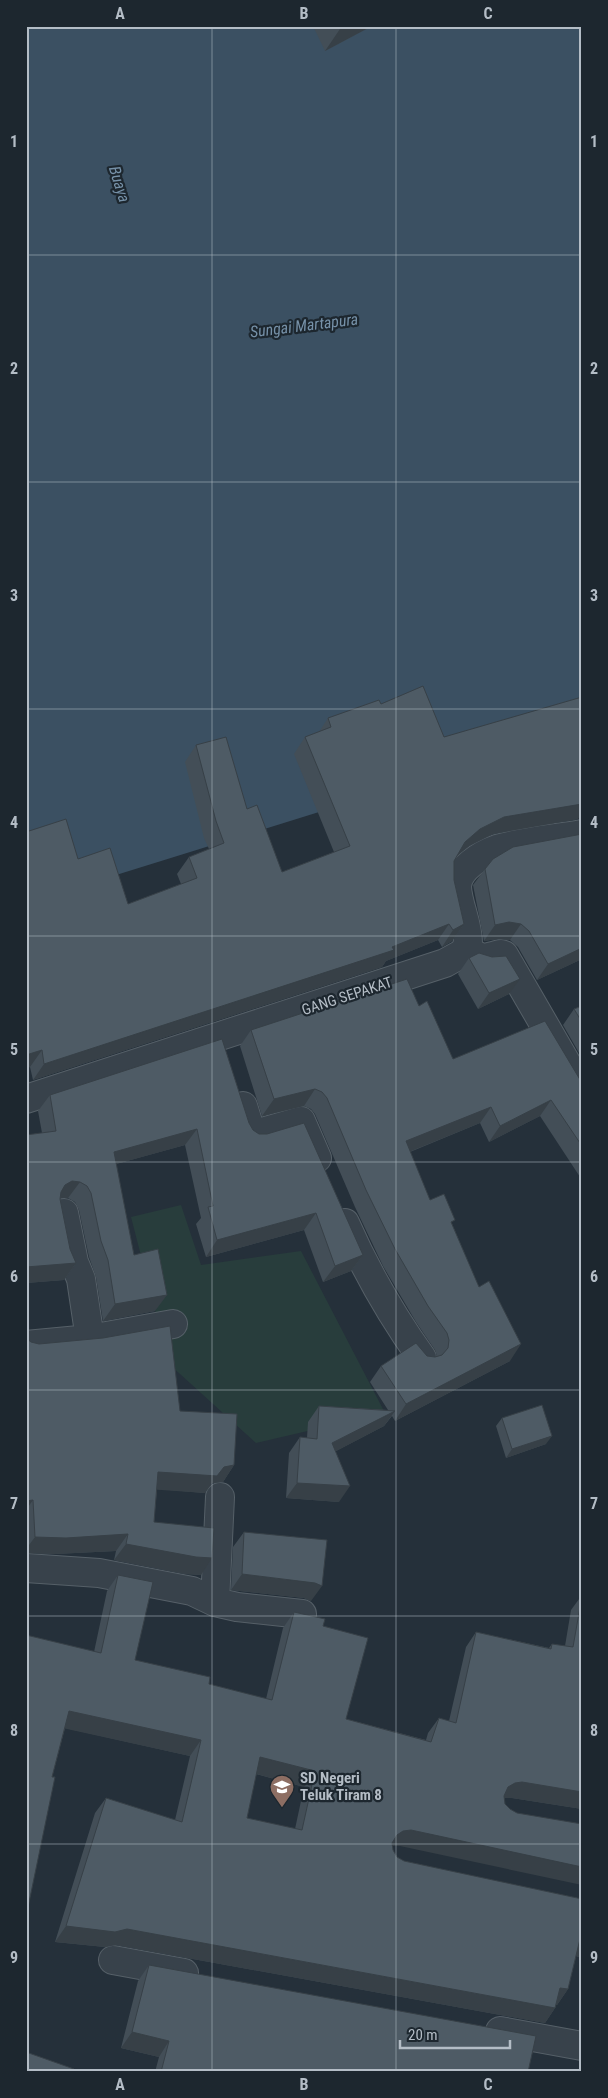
<svg xmlns="http://www.w3.org/2000/svg" width="608" height="2098" font-family="'Roboto Condensed',sans-serif">
	<style>
		.green { fill: #283d3c }
		.water { fill: #3b5062 }
		.lines { fill: none; stroke-linecap: round; stroke-linejoin: round }
		.street-casing { stroke: #566068; stroke-width: 30 }
		.street { stroke: #38424b; stroke-width: 28 }
		.wall { fill: #434e57; fill-rule: evenodd }
		.shaded-wall { fill: #374047 }
		.building { fill: #4e5b65; stroke: #374047; fill-rule: evenodd }
		.grid { fill: none; stroke: #b4bdc6; stroke-width: 1; stroke-opacity: 0.55 }
		.labels { text-anchor: middle; stroke-width: 4.5; stroke-linejoin: round; paint-order: stroke }
		.street-label { font-size: 15px; fill: #b4bdc6; stroke: #1d272f }
		.poi-label { font-size: 15px; font-weight: bold; fill: #b4bdc6; stroke: #1d272f; text-anchor: start }
		.water-label { font-size: 16px; font-style: italic; fill: #7691a8; stroke: #1d272f }
		.neatline { fill: none; stroke: #b4bdc6; stroke-width: 2 }
		.grid-label { font-size: 16px; text-anchor: middle; font-weight: bold; fill: #b4bdc6 }
	</style>
	<rect width="100%" height="100%" fill="#25303a"/>
	<path class="green" d="M181,1205L201,1265L301,1251L385,1413L256,1443L169,1364L131,1217Z"/>
	<path class="water" d="M26,26H582V770L470,765L100,880L26,870Z"/>
	<g class="lines">
		<defs>
			<path id="street" d="M467,949C483,961 483,958 501,954L504,955L582,1090
				M26,1099L445,963L463,953L468,945C469,925 458,906 457,887C457,869 482,854 497,849C524,841 554,839 582,834
				M243,1106L252,1135L301,1121L317,1158
				M64,1213L74,1262L81,1279L90,1339
				M345,1223C366,1271 392,1316 422,1358
				M26,1345L90,1339L173,1324
				M26,1568L99,1573L192,1591L215,1602L237,1607L302,1614
				M215,1602L220,1497
				M113,1960L184,1973
				M500,2031L582,2046"/>
		</defs>
		<use href="#street" class="street-casing"/>
		<use href="#street" class="street"/>
	</g>
	<path class="wall" d="M313,26H372L325,51Z
		M381,704L444,737L578,819L493,834L469,846L458,855L454,861V880L464,924L452,941L442,947L438,940L386,961L382,967L33,1080L30,1067L26,1068V832L78,859L128,904L181,884L177,874L189,857L209,849L204,838L185,762L196,745L247,809L282,872L334,852L294,754L305,737L319,732L328,718Z
		M485,869L582,959L537,980L518,947L510,940L498,939L484,941L473,885Z
		M469,958L509,994L478,1009L458,974Z
		M419,1006L453,1059L580,1082L582,1083V1180L540,1116L489,1142L480,1123L410,1152L430,1200L452,1224L510,1361L395,1421L392,1416L384,1426L336,1451L339,1502L286,1498L289,1453L300,1437L307,1438L308,1422L319,1406L388,1410L370,1382L381,1366L427,1356L435,1357L437,1356L435,1350L416,1322L383,1266L355,1207L315,1114L311,1109L304,1106L262,1116L240,1046L251,1030Z
		M582,1006V1058L563,1025L574,1009Z
		M50,1095L249,1123L253,1130L363,1255L351,1271L323,1282L304,1230L206,1257L196,1224L201,1218L185,1145L116,1164L134,1255L155,1311L103,1321L96,1277L89,1257L79,1210L75,1202L68,1198H60V1199L70,1249L76,1263L64,1280L26,1283V1135L42,1133L38,1111Z
		M26,1338L31,1342L180,1411L234,1465L223,1482L212,1483L205,1493L157,1489L154,1522L201,1575L185,1574L114,1560L116,1551L55,1554L26,1553Z
		M502,1418L546,1444L506,1458L496,1426Z
		M244,1532L311,1601L304,1598L231,1590L233,1547Z
		M118,1575L135,1660L209,1684L266,1699L283,1628L294,1612L323,1626L346,1719L426,1740L428,1733L439,1718L449,1721L466,1647L476,1632L549,1648L552,1644L565,1646L571,1610L582,1595V1809L512,1798H505L400,1846H393V1850L397,1857L404,1861L582,1899V1958L576,1956L568,1989L557,2005H556L555,2008L545,2023L116,1945L105,1947L55,1942L95,1813L106,1798L175,1820L190,1756L65,1728L52,1777L26,1635L94,1652L107,1591ZM256,1774L304,1787L295,1829L247,1818Z
		M149,1965L528,2072H155L159,2057L121,2048L138,1981Z"/>
	<path class="shaded-wall" d="M345,26H372L325,51L340,29Z
		M582,804V814L578,819L493,834L469,846L453,859L465,842L480,829L504,817Z
		M509,922L521,924L510,940L498,939L484,941L495,925Z
		M449,924L438,940L386,961L382,967L33,1080L44,1064L392,947Z
		M464,924L452,941L442,947L453,930Z
		M582,948V959L537,980L548,964Z
		M520,979L509,994L478,1009L489,993Z
		M42,1050L30,1067L26,1068V1055Z
		M315,1089L304,1106L262,1116L274,1099Z
		M551,1100L540,1116L489,1142L500,1126Z
		M491,1107L480,1123L394,1158L406,1141Z
		M197,1129L185,1145L102,1168L114,1152Z
		M72,1181L80,1182L68,1198H60L53,1202L65,1185Z
		M316,1213L304,1230L206,1257L217,1240Z
		M363,1255L351,1271L323,1282L335,1266Z
		M76,1263L64,1280L26,1283V1267Z
		M167,1295L155,1311L103,1321L115,1304Z
		M521,1344L510,1361L395,1421L406,1404Z
		M395,1411L384,1426L321,1459L332,1443Z
		M552,1436L546,1444L506,1458L512,1449Z
		M234,1465L223,1482L212,1483L205,1493L147,1489L158,1472Z
		M297,1483L350,1486L339,1502L286,1498Z
		M33,1500L26,1510V1501Z
		M128,1534L116,1551L55,1554L26,1553V1549L35,1537Z
		M126,1544L212,1558L201,1575L185,1574L114,1560Z
		M242,1574L315,1583L322,1586L311,1601L304,1598L231,1590Z
		M69,1711L201,1740L190,1756L58,1727Z
		M260,1757L315,1771L304,1787L249,1772Z
		M522,1782L582,1792V1809L512,1798H504L497,1803L508,1787L515,1783Z
		M411,1830L582,1867V1885L400,1846H393L386,1850L397,1835L403,1831Z
		M66,1926L127,1929L555,2008L545,2023L116,1945L105,1947L55,1942Z
		M580,1939H582V1958L570,1954Z
		M560,1988L568,1989L557,2005L549,2003Z
		M132,2032L169,2041L159,2057L121,2048Z"/>
	<path class="building" d="M339,26H345L340,29Z
		M423,686L444,737L582,697V804L504,817L480,829L465,842L454,861V880L464,924L453,930L449,924L392,947L394,950L44,1064L42,1050L26,1055V832L66,819L78,859L110,848L128,904L197,878L189,857L224,843L216,821L196,745L226,737L247,809L257,805L282,872L350,846L305,737L331,727L328,718L379,700L381,704Z
		M582,834V948L548,964L529,931L521,924L509,922L495,925L485,869L493,859L513,847Z
		M479,953L492,957L506,956L520,979L489,993L469,958Z
		M407,979L419,1006L427,1001L453,1059L545,1021L582,1083V1146L551,1100L500,1126L491,1107L406,1141L430,1200L444,1194L455,1220L451,1222L479,1287L489,1281L521,1344L406,1404L381,1366L416,1343L427,1356L435,1357L442,1355L448,1348L449,1340L447,1333L428,1306L395,1249L366,1190L327,1098L322,1092L315,1089L274,1099L251,1030Z
		M582,1006V1022L574,1009Z
		M222,1039L249,1123L253,1130L259,1134H267L304,1123L363,1255L335,1266L316,1213L217,1240L208,1207L213,1206L197,1129L114,1152L134,1255L158,1249L167,1295L115,1304L108,1260L101,1241L91,1193L87,1186L80,1182L72,1181L65,1185L61,1192L60,1199L70,1249L76,1263L26,1267V1135L56,1131L50,1095Z
		M170,1326L180,1411L237,1414L234,1465L224,1467L217,1476L158,1472L154,1522L214,1528L212,1558L196,1557L126,1544L128,1534L66,1538L35,1537L33,1500L26,1501V1338L31,1342L39,1344L103,1338Z
		M542,1405L552,1436L512,1449L502,1418Z
		M319,1406L395,1411L332,1443L350,1486L297,1483L300,1437L317,1439Z
		M244,1532L327,1540L322,1586L315,1583L242,1574Z
		M118,1575L153,1582L135,1660L210,1677L209,1684L272,1700L294,1612L325,1619L323,1626L368,1638L346,1719L431,1742L439,1718L456,1723L476,1632L551,1649L552,1644L573,1647L582,1596V1792L522,1782L515,1783L508,1787L504,1796L505,1804L510,1809L517,1813L582,1824V1867L411,1830L403,1831L397,1835L392,1843L393,1850L397,1857L404,1861L582,1899V1939H580L568,1989L560,1988L555,2008L127,1929L115,1932L66,1926L106,1798L182,1822L201,1740L69,1711L52,1777H55L26,1917V1635L101,1653ZM260,1757L315,1771L302,1830L247,1818Z
		M149,1965L536,2036L528,2072H161L169,2041L132,2032Z
		M26,2052L74,2069V2072H26Z"/>
	<path class="grid" d="M212,26V2072M396,26V2072M26,255H582M26,482H582M26,709H582M26,936H582M26,1162H582M26,1390H582M26,1616H582M26,1844H582"/>
	<defs>
		<symbol id="school-pin" viewBox="-11 -11 22 30"><path d="M0 17L-7.5 6A9.5 9.5 0 1 1 7.5 6Z" fill="#8d6e63" stroke="#1d272f"/><path d="M0-5L7-2L0 1L-7-2ZM-4 1L0 2.5L4 1V4Q0 6-4 4Z" fill="#fff"/></symbol>
	</defs>
	<g fill-rule="evenodd">
		<use href="#school-pin" x="268" y="1773" width="28" height="38"/>
	</g>
	<g class="labels">
		<g class="street-label">
			<text transform="translate(347 996) rotate(-18)" y="5">GANG SEPAKAT</text>
		</g>
		<g class="poi-label">
			<text x="300" y="1783">SD Negeri<tspan x="300" dy="17">Teluk Tiram 8</tspan></text>
		</g>
		<g class="water-label">
			<text transform="translate(120 184) rotate(73)" y="6">Buaya</text>
			<text transform="translate(304 325) rotate(-7)" y="6">Sungai Martapura</text>
		</g>
	</g>
	<rect width="608" height="2098" fill="none" stroke="#1d272f" stroke-width="55"/>
	<path d="M400 2040v8h110v-8" fill="none" stroke="#b4bdc6" stroke-width="2.5"/>
	<text x="408" y="2040" font-size="15" fill="#b4bdc6" stroke="#1d272f" stroke-width="4" paint-order="stroke">20 m</text>
	<rect x="28" y="28" width="552" height="2042" class="neatline"/>
	<g class="grid-label">
		<text x="120" y="19">A</text>
		<text x="304" y="19">B</text>
		<text x="488" y="19">C</text>
		<text x="14" y="147">1</text>
		<text x="594" y="147">1</text>
		<text x="14" y="374">2</text>
		<text x="594" y="374">2</text>
		<text x="14" y="601">3</text>
		<text x="594" y="601">3</text>
		<text x="14" y="828">4</text>
		<text x="594" y="828">4</text>
		<text x="14" y="1055">5</text>
		<text x="594" y="1055">5</text>
		<text x="14" y="1282">6</text>
		<text x="594" y="1282">6</text>
		<text x="14" y="1509">7</text>
		<text x="594" y="1509">7</text>
		<text x="14" y="1736">8</text>
		<text x="594" y="1736">8</text>
		<text x="14" y="1963">9</text>
		<text x="594" y="1963">9</text>
		<text x="120" y="2090">A</text>
		<text x="304" y="2090">B</text>
		<text x="488" y="2090">C</text>
	</g>
</svg>
